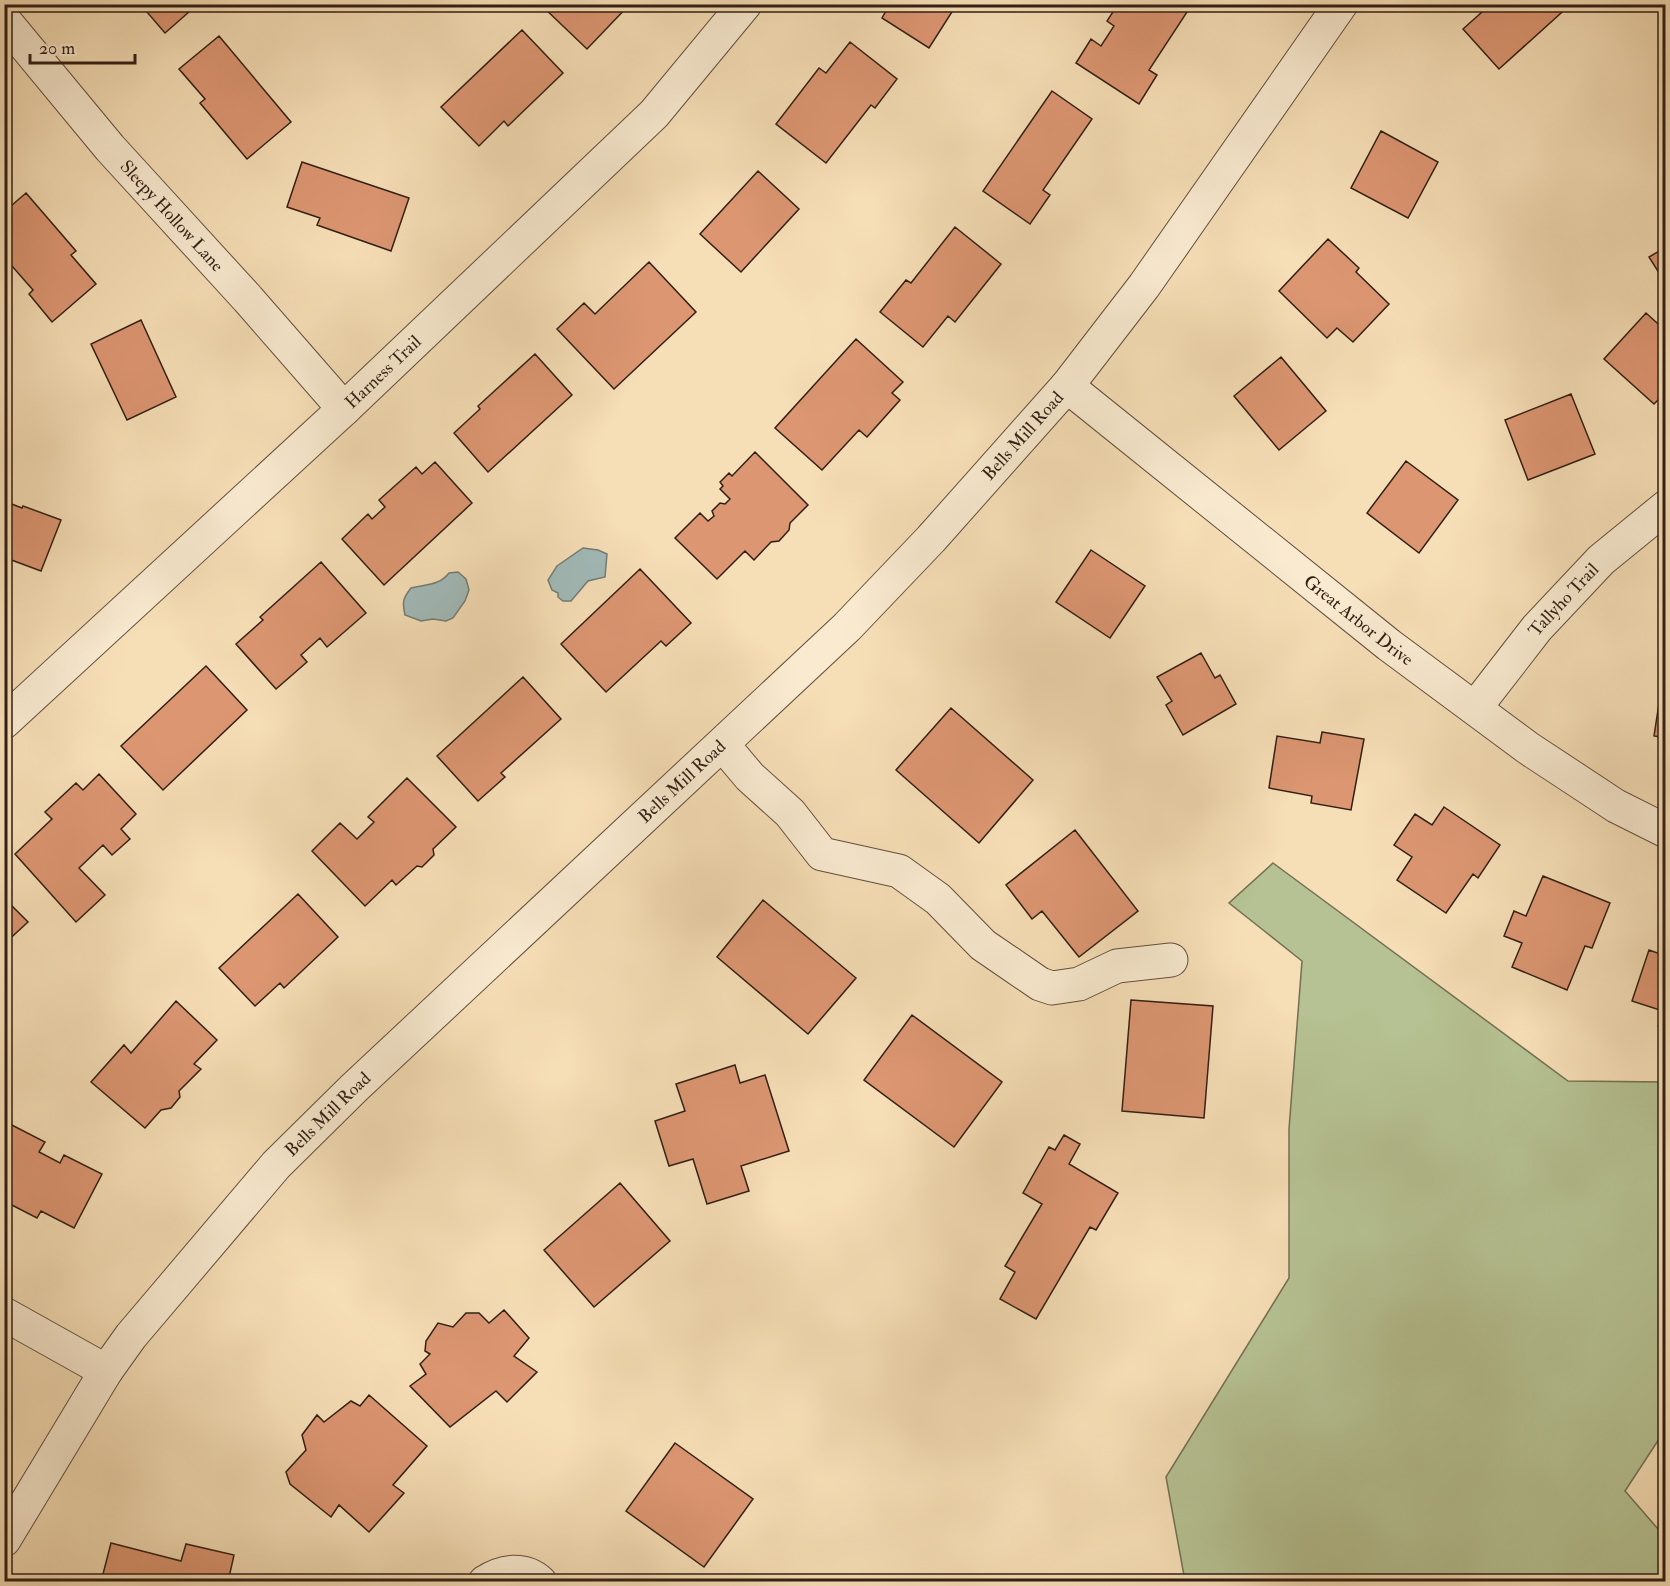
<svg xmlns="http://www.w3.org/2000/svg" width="1670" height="1586" font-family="'IM FELL Double Pica',serif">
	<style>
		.green { fill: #b6c293; stroke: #747054; stroke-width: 1.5 }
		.water { fill: #a1bab8; stroke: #747c77; stroke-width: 1.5 }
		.building { fill: #dc9672; stroke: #311f15; stroke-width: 1.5 }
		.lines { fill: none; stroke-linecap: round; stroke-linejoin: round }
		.minor-casing { stroke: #624f3d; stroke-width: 35 }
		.minor { stroke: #f9ead0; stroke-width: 33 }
		.labels { text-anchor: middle; stroke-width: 4.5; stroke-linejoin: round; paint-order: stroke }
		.street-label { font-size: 18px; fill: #311f15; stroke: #f9ead0 }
	</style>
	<rect width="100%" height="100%" fill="#f6deb6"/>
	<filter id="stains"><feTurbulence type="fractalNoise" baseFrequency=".00333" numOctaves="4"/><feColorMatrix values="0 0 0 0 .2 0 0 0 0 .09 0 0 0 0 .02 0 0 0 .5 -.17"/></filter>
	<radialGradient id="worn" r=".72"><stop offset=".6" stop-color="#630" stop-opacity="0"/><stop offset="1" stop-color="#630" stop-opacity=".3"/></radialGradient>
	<path class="green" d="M1273,863L1568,1081L1665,1082V1430L1625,1491L1665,1537V1581H1185L1166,1477L1289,1278V1129L1302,961L1229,903Z"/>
	<path class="water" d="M583,548L598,550L607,554L605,577L588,581L571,601H563L558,597V593L552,590L548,580L557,566Z
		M458,572L466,579L469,590L465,601L453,618L446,621L433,619L421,621L405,615C402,602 403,598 411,588C426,584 439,586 449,573Z"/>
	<path class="building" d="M138,4H198L165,33L141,5L140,6Z
		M540,4H630L587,49Z
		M890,4H957L929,48L882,18Z
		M1118,4H1182L1189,9L1149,70L1157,75L1139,104L1076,63L1091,39L1101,46L1114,26L1107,21Z
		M1491,4H1571L1499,69L1463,29Z
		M522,30L563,73L508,126L504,121L479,146L441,107Z
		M219,36L291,122L247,159L200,103L205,99L179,69Z
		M850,42L897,79L875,108L871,105L826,163L776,124L819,68L826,73Z
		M1052,91L1092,119L1043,190L1050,195L1030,224L983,191Z
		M1381,131L1438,162L1408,218L1351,188Z
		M302,162L409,198L391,251L317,225L320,218L287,207Z
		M758,171L799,209L741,272L700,234Z
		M26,193L76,251L71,255L96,284L52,322L29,294L33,290L12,266L8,270L4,267V212Z
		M955,227L1001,264L955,322L948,316L923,347L880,312L906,280L911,283Z
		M1328,239L1359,268L1356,272L1389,304L1353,342L1337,328L1327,338L1279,291Z
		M1666,247V284L1649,257Z
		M649,262L696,312L614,389L557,329L584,303L595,314Z
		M1646,313L1666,331V392L1654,404L1604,359Z
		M141,320L176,397L127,420L91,344Z
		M856,339L903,382L892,393L900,400L867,437L859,430L822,470L775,428Z
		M535,354L572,395L488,472L454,433L480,409L478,406Z
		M1281,357L1326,411L1279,450L1234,396Z
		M1571,394L1595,454L1528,480L1505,420Z
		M755,452L808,505L790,523L789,530L779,541L771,542L754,560L745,551L717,579L675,538L700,513L708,521L714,516L712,511L720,503L725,504L730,499L720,489L723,486L720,482L729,473L732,476Z
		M1406,461L1458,500L1419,553L1367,513Z
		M435,462L472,503L384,585L342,539L368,514L372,519L385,507L379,500L416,467L422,474Z
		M4,501L22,508L23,506L61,520L41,571L6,558L4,561Z
		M1091,550L1145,586L1110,638L1056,602Z
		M321,562L366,613L327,647L320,638L301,655L307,662L276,689L236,644L263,620L260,617Z
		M640,569L691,623L666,646L661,641L606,692L561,644Z
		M1201,653L1215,678L1220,675L1236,704L1183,735L1166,705L1172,701L1157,677Z
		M206,666L247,710L163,790L121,746Z
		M1664,671H1666V738L1654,736Z
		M523,677L561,719L501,773L505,777L478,801L437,756Z
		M951,708L1033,780L979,843L896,770Z
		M1322,732L1364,739L1351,810L1311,803L1312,796L1269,788L1277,736L1320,743Z
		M99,774L136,814L121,829L130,839L112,855L103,845L79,868L105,895L76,922L15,854L52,819L45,812L76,783L83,790Z
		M407,778L456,827L433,849L434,855L422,867L417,866L396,885L392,880L365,906L312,851L340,823L357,839L374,822L368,817Z
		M1444,807L1500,845L1478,878L1473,874L1446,913L1397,880L1412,857L1394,845L1415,814L1432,825Z
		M1075,830L1138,911L1079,957L1042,911L1032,919L1006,885Z
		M1543,876L1610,903L1592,948L1585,946L1567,990L1512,967L1522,943L1504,936L1514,911L1526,916Z
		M298,894L338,937L284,988L280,983L255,1006L219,968Z
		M4,898L28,922L4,944Z
		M763,900L856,978L808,1034L717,957Z
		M1649,950L1666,956V1029L1658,1026L1663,1011L1632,1001Z
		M1131,1000L1213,1006L1204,1118L1122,1111Z
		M176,1001L217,1040L194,1064L201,1069L179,1091L180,1097L171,1108L161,1110L145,1128L91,1082L124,1045L131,1053Z
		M912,1015L1002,1082L954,1147L864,1080Z
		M735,1065L740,1083L765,1075L789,1151L741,1166L749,1191L707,1204L693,1159L669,1166L655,1121L685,1111L676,1084Z
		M4,1121L45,1142L39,1152L60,1163L64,1155L102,1174L74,1228L41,1211L37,1218L4,1201Z
		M1064,1135L1080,1144L1069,1164L1118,1193L1096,1230L1090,1227L1036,1319L1000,1299L1015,1272L1005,1266L1042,1204L1023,1193L1049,1147L1055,1150Z
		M620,1183L670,1241L594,1307L544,1250Z
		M504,1310L529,1338L514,1356L537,1372L507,1402L496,1391L450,1427L410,1386L426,1374L420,1364L430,1354L425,1351L426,1341L438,1323L453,1327L466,1313H479L489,1323Z
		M369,1395L427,1446L393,1485L404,1493L369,1532L339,1505L331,1517L290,1484L286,1472L306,1450L302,1435L317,1415L324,1422L351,1401L360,1406Z
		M675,1443L753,1499L704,1567L626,1511Z
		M111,1543L181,1561L186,1544L234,1555L228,1582H122L102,1578Z"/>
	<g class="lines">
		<defs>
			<g id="minor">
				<path id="s1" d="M4,20L110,148L248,299L344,409"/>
				<path id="s2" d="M1067,386L1389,645L1528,748L1616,806L1666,831"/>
				<path id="s3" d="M1475,708L1537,628L1601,560L1666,507"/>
				<path id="s4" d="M4,722L344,409L654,114L745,4"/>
				<path d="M723,745L750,777L790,813L822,854L899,871L938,899L983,945L1040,984L1052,988L1079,984L1117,966L1171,960"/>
				<path d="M4,1314L106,1371"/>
				<path id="s5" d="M4,1540L106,1371L131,1336L276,1165L354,1088L847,627L931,539L1067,386L1144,286L1341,4"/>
				<path d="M485,1582C502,1571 524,1567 540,1582"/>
			</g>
		</defs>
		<use href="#minor" class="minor-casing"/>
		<use href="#minor" class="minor"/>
	</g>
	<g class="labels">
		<g class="street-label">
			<text dy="6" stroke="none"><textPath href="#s1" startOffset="258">Sleepy Hollow Lane</textPath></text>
			<text dy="6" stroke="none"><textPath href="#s4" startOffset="516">Harness Trail</textPath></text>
			<text dy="6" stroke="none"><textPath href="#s5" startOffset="1509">Bells Mill Road</textPath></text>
			<text dy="6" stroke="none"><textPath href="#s3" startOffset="140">Tallyho Trail</textPath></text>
			<text dy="6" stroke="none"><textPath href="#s2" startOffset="374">Great Arbor Drive</textPath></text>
			<text dy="6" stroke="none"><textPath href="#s5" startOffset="1023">Bells Mill Road</textPath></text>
			<text dy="6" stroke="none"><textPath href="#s5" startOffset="537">Bells Mill Road</textPath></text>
		</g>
	</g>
	<rect width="1670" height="1586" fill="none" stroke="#f6deb6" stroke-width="24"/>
	<rect x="6" y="6" width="1658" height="1574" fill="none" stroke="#311f15" stroke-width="3"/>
	<rect x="12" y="12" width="1646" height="1562" fill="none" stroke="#311f15" stroke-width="1.5"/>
	<path d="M30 54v9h105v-9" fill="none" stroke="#311f15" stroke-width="3"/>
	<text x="39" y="54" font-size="18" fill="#311f15" stroke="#f9ead0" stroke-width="4.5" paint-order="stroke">20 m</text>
	<rect width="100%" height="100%" filter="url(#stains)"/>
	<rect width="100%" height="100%" fill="url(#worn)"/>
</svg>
